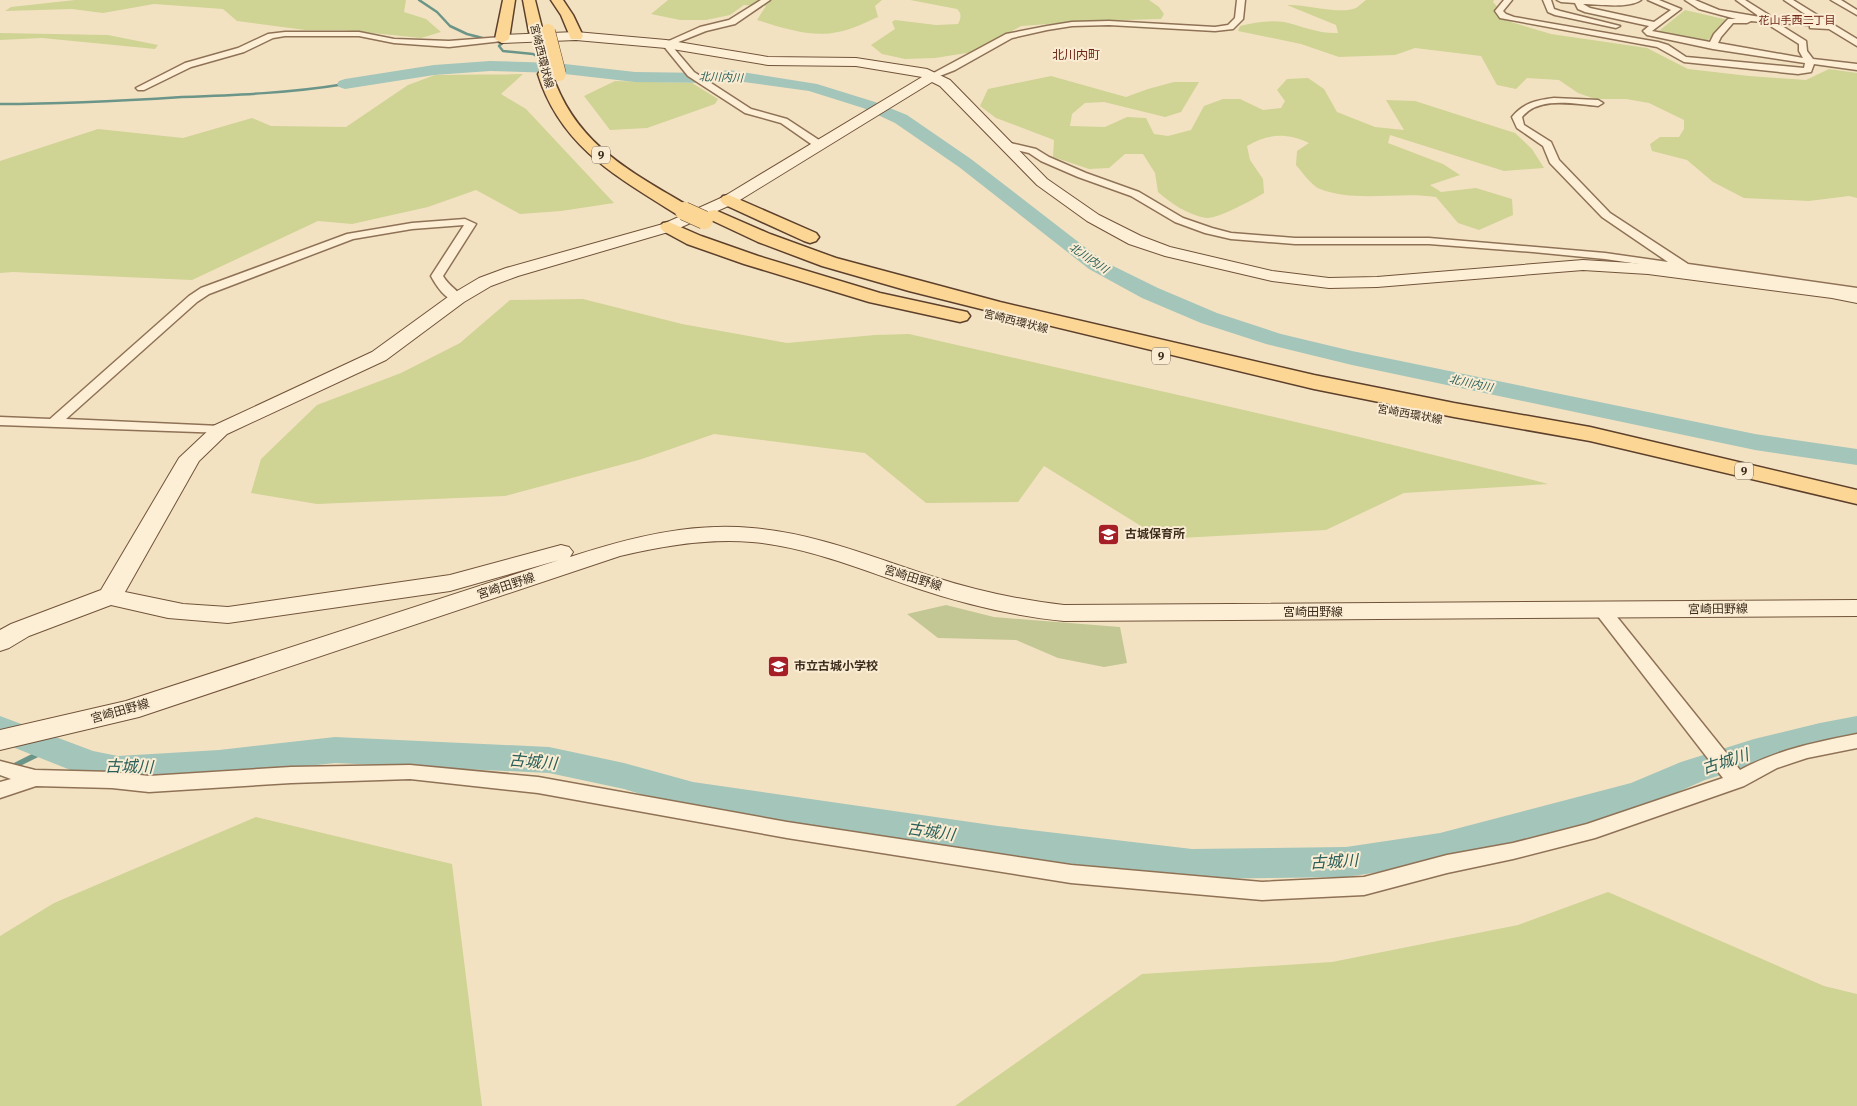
<svg xmlns="http://www.w3.org/2000/svg" width="1857" height="1106" font-family="'IBM Plex Serif','Noto Sans JP',serif">
	<style>
		.green { fill: #cfd394 }
		.cemetery { fill: #c3c794 }
		.lines { fill: none; stroke-linecap: round; stroke-linejoin: round }
		.stream-far2 { stroke: #6a9588; stroke-width: 2.5 }
		.stream-far1 { stroke: #6a9588; stroke-width: 5.5 }
		.stream { stroke: #6a9588; stroke-width: 7 }
		.river { fill: #a4c5ba; fill-rule: evenodd }
		.street-casing { stroke: #8f7256; stroke-width: 3 }
		.secondary-casing { stroke: #715339; stroke-width: 2 }
		.primary-casing { stroke: #5d402b; stroke-width: 3 }
		.street { fill: #fdefd6; fill-rule: evenodd }
		.secondary { fill: #fdefd6; fill-rule: evenodd }
		.primary { fill: #fbd695; fill-rule: evenodd }
		.primary-bridge-far1-casing { stroke: #5d402b; stroke-width: 15; stroke-linecap: butt }
		.primary-bridge-casing { stroke: #5d402b; stroke-width: 19; stroke-linecap: butt }
		.primary-bridge-far1 { stroke: #fbd695; stroke-width: 14 }
		.primary-bridge { stroke: #fbd695; stroke-width: 18 }
		.labels { text-anchor: middle; stroke-width: 4; stroke-linejoin: round; paint-order: stroke }
		.far-neighbourhood-label { font-size: 11px; fill: #6f2516; stroke: #f9ecd2 }
		.far-street-label { font-size: 11px; fill: #3d2b1c; stroke: #f9ecd2 }
		.far-water-label { font-size: 11px; font-style: italic; fill: #2a5f59; stroke: #f9ecd2 }
		.shield { fill: #f9ecd2; stroke: #756553; stroke-width: 1 }
		.shield-label { font-size: 11px; font-weight: bold; fill: #3d2b1c }
		.far-quarter-label { font-size: 12px; fill: #6f2516; stroke: #f9ecd2 }
		.poi-label { font-size: 12px; font-weight: bold; fill: #3d2b1c; stroke: #f9ecd2; text-anchor: start }
		.street-label { font-size: 12px; fill: #3d2b1c; stroke: #f9ecd2 }
		.near-water-label { font-size: 16px; font-style: italic; fill: #2a5f59; stroke: #f9ecd2 }
	</style>
	<rect width="100%" height="100%" fill="#f3e2c2"/>
	<path class="green" d="M75,0H406L404,12L426,19L441,32L421,38L343,30H305L237,21L223,9L154,4L103,13L72,9L5,11L11,7Z
		M668,0H882L875,6L878,17C866,22 851,30 838,32C812,38 782,28 757,20L766,6L744,5L730,15L706,20H680L651,14Z
		M910,0H1149L1159,7L1164,14L1161,19L1089,21L1021,26L973,52L935,58L905,59L882,54L871,45L895,29L892,22L895,20L936,25L958,24C961,18 962,14 957,9Z
		M1366,0H1494L1493,2L1511,22L1551,34L1647,48L1688,69L1749,76L1806,80L1829,69L1857,73V198L1849,196L1809,201L1744,198L1713,182L1687,160L1652,151L1650,144L1660,137H1679L1684,129V120L1649,103L1626,99H1595L1578,93L1559,80L1527,78L1516,89L1497,85L1481,56L1415,48L1395,55L1339,57L1301,44L1238,31L1240,26C1254,23 1269,20 1284,22C1302,26 1319,34 1338,33L1336,25L1287,5C1306,4 1341,15 1356,8C1359,6 1363,2 1366,0Z
		M1685,10L1728,20L1705,43L1655,34Z
		M0,33L108,35L158,45L155,49L42,38L0,40Z
		M523,74L501,94L526,109L614,203L561,211L520,214L476,190L428,207L352,224L318,221L192,280L13,272L0,273V161L98,129L183,138L252,118L271,126L346,127L408,85L435,75Z
		M1051,76L1126,97L1148,89L1174,82H1199L1181,112L1165,117L1104,102L1085,103L1072,114L1070,126L1105,127L1127,117L1146,118L1154,134L1168,136L1191,130L1204,106L1223,99H1240L1263,110L1281,108L1285,101L1277,90L1287,79L1308,78L1324,89L1337,112L1375,127L1404,130L1386,100L1415,101L1515,133L1532,149L1544,168L1504,171L1390,135L1388,143L1443,164L1460,175L1430,185L1441,192L1476,188L1512,199L1513,215L1479,230L1458,223L1436,197C1399,191 1356,203 1320,189C1312,186 1302,172 1296,165L1297,151L1309,143C1287,133 1269,133 1247,146L1250,160L1263,179L1264,193C1254,199 1218,219 1206,218C1188,215 1172,204 1158,192L1155,173L1143,154H1125L1109,168L1089,169L1053,157L1054,140L996,118L980,106L988,89Z
		M615,81L692,83L718,99L715,104L647,128L610,130L584,96Z
		M583,299L682,324L787,343L875,335L909,334C1123,383 1337,429 1548,484L1404,493L1326,530L1162,539L1044,466L1018,502L926,503L865,453L714,434L642,459L505,496L317,504L251,493L261,459L317,405L401,373L460,343L510,300Z
		M256,817L452,864L482,1106H0V936L54,903Z
		M1608,892L1824,986L1857,994V1106H955L1142,974L1332,962L1518,925Z"/>
	<path class="cemetery" d="M946,605L994,617L1120,627L1127,663L1104,667L1058,658L1016,640L938,638L907,614Z"/>
	<g class="lines">
		<path class="stream-far2" d="M419,0L437,12L450,26L467,34L502,43L499,46L503,51L533,54L553,66
			M0,104C61,104 121,101 182,97C237,95 291,93 345,84"/>
		<path class="stream-far1" d="M2,772L48,749"/>
		<path class="stream" d="M0,773L4,771"/>
		<path class="river" d="M490,61L556,63L635,72L708,73L729,70L817,84L875,102L907,115L971,159L1103,261L1158,288L1217,313L1281,334L1352,351L1755,434L1857,449V465L1755,450L1352,365L1266,344L1201,323L1142,298L1089,269L959,167L895,123L863,108L809,91L729,80L708,83L635,82L556,73L490,71L434,75L345,89L339,87L337,84L339,81L345,79L434,65Z
			M0,716L93,751L118,756L219,750L335,737L549,747L624,763L693,782L998,826L1192,849L1346,847L1440,833L1631,783L1681,762L1754,739L1820,723L1857,716V740L1820,747L1756,764L1705,780L1639,809L1440,863L1346,877L1192,879L998,856L693,810L624,789L549,773L335,763L219,776L118,782L78,773L0,742Z"/>
		<defs>
			<path id="street" d="M761,0H770L735,24L706,31L671,45L694,72L751,109L787,119L822,142V146H814L781,123L745,113L688,76L662,44L700,27L729,20Z
				M1237,0H1245L1243,19L1233,29L1215,31L1109,25L1072,26L1047,30L1012,38L955,70L932,79L928,76L1006,34L1047,26L1072,22L1109,21L1215,27L1228,25L1235,18Z
				M1504,0H1512L1503,11L1506,14L1514,17L1658,42L1668,45L1686,57L1804,68L1805,63L1713,49L1647,35L1643,31L1649,26L1585,12L1578,9L1575,3L1561,2L1557,0H1641C1628,9 1599,4 1583,4L1590,8L1654,22L1671,10L1648,0H1659L1681,9L1652,31L1710,42L1714,34L1728,19H1736L1699,9L1685,0H1695L1719,10L1760,17L1736,0H1745L1769,15L1770,18L1814,20L1784,0H1793L1827,21V24L1834,25L1857,39V46L1829,29L1810,28V25L1777,23L1806,41L1807,51L1813,59L1857,64V70L1814,64L1811,72L1798,74L1684,62L1657,47L1500,18L1495,11ZM1751,21L1774,23L1771,25L1772,27L1799,44V51L1803,58L1718,43L1721,37L1733,23H1747Z
				M1543,0H1551L1554,9L1560,11L1620,26L1616,28L1555,15L1548,12Z
				M1831,0H1841L1857,10V15Z
				M285,32H359L394,39L449,41L502,37L506,39L502,41L449,47L394,43L359,36H285L273,38L244,52L191,67L144,90H138L136,88L185,63L238,48L268,34Z
				M1554,98L1598,100L1603,103L1598,106C1574,104 1539,96 1522,117L1524,125L1551,142L1559,160L1610,213L1688,264L1857,288V296L1605,259L1533,252L1429,244H1295L1231,239L1205,233L1175,222L1131,196L1078,177L1041,161L1029,153L1002,147L1001,145L1006,142L1036,149L1049,157L1086,173L1139,192L1183,218L1212,228L1231,233L1295,238H1429L1605,253L1668,262L1602,217L1550,163L1543,146L1517,128L1512,117C1523,103 1537,100 1554,98Z
				M465,219L476,224L443,276C449,286 457,290 464,298L462,301C448,304 437,287 431,276L464,225L412,229L353,239L209,294L197,302L66,419L220,426L225,427L227,430L225,433L0,425V417L50,419L189,296L201,288L347,234L412,223Z
				M1603,605L1609,607L1740,770C1777,750 1816,742 1857,734V748L1807,758L1777,768L1744,786L1595,838L1513,859L1447,873L1364,895L1262,900L1071,883L787,838L538,793L410,779L291,783L149,792L112,788L36,786L0,798V782L11,779L0,775V761L35,770L112,772L149,776L291,767L410,765L538,777L787,822L1071,865L1262,882L1364,877L1447,855L1513,843L1587,824L1723,778L1597,615L1594,611L1597,607Z"/>
			<path id="secondary" d="M576,32L666,40L768,57L856,58L927,69L950,80L1047,179L1099,215L1141,236L1170,247L1272,271L1329,278L1377,277L1583,260L1648,264L1832,288L1857,293V303L1832,298L1648,274L1583,270L1377,287L1329,288L1272,281L1165,256L1129,244L1087,221L1037,185L940,86L932,82L735,203L675,230L518,276L491,286L464,302L386,360L227,434L199,461L125,592L183,604L228,607L450,575L561,545L569,547L573,552L570,557C628,538 690,522 752,528C815,533 875,558 934,577C977,591 1020,600 1064,605L1857,600V616L1064,621C1013,616 964,604 916,588C862,570 808,547 752,542C708,538 662,546 620,556L139,717L0,750V730L126,701L559,560L450,591L228,623L168,618L111,605L29,636L9,648L0,651V630L11,624L101,590L179,458L213,426L372,352L452,294L479,278L506,268L663,224L723,197L922,77L856,66L768,65L666,48L576,40L502,43L496,39L502,35Z"/>
			<path id="primary" d="M503,0H515L509,39L502,43L495,39Z
				M523,0H535L543,32L541,35L536,36L529,32Z
				M551,0H563L573,15L583,36L581,39H571L561,15Z
				M545,70L550,71L552,74C576,145 630,171 690,207L693,211L690,215L684,216L678,215C617,177 560,146 538,74L540,71Z
				M729,195L816,233L819,237L816,241L810,243L804,241L723,204L720,200L723,196Z
				M715,210L770,234L836,258L1000,302L1314,375L1454,403L1590,427L1857,490V504L1590,441L1454,417L1314,389L993,312L909,291L822,266L758,242L709,219L706,215L709,211Z
				M669,222L701,236L758,256L880,293L967,312L970,316L967,320L960,322L869,302L744,264L687,244L663,231L660,227L663,223Z"/>
		</defs>
		<use href="#street" class="street-casing"/>
		<use href="#secondary" class="secondary-casing"/>
		<use href="#primary" class="primary-casing"/>
		<use href="#street" class="street"/>
		<use href="#secondary" class="secondary"/>
		<use href="#primary" class="primary"/>
		<defs>
			<path id="primary-bridge-far1" d="M548,31L559,74"/>
			<path id="primary-bridge" d="M684,211L704,220"/>
		</defs>
		<use href="#primary-bridge-far1" class="primary-bridge-far1-casing"/>
		<use href="#primary-bridge" class="primary-bridge-casing"/>
		<use href="#primary-bridge-far1" class="primary-bridge-far1"/>
		<use href="#primary-bridge" class="primary-bridge"/>
	</g>
	<defs>
		<symbol id="school-square" viewBox="-11 -11 22 22"><rect x="-9" y="-9" width="18" height="18" rx="4" fill="#a61f26" stroke="#f9ecd2"/><path d="M0-5L7-2L0 1L-7-2ZM-4 1L0 2.5L4 1V4Q0 6-4 4Z" fill="#fff"/></symbol>
	</defs>
	<g fill-rule="evenodd">
		<use href="#school-square" x="1096" y="522" width="25" height="25"/>
		<use href="#school-square" x="766" y="654" width="25" height="25"/>
	</g>
	<g class="labels">
		<g class="far-neighbourhood-label">
			<text x="1797" y="24">花山手西二丁目</text>
		</g>
		<g class="far-street-label">
			<text transform="translate(542 56) rotate(76)" y="4">宮崎西環状線</text>
			<text transform="translate(1016 321) rotate(14)" y="4">宮崎西環状線</text>
			<text transform="translate(1410 414) rotate(10)" y="4">宮崎西環状線</text>
		</g>
		<g class="far-water-label">
			<text transform="translate(721 77) rotate(2)" y="4">北川内川</text>
			<text transform="translate(1089 258) rotate(34)" y="4">北川内川</text>
			<text transform="translate(1471 383) rotate(12)" y="4">北川内川</text>
		</g>
		<g class="shield">
			<rect x="592" y="146.5" width="18" height="17" rx="4"/>
			<rect x="1152" y="347.5" width="18" height="17" rx="4"/>
			<rect x="1735" y="462.5" width="18" height="17" rx="4"/>
		</g>
		<g class="shield-label">
			<text x="601" y="159">9</text>
			<text x="1161" y="360">9</text>
			<text x="1744" y="475">9</text>
		</g>
		<g class="far-quarter-label">
			<text x="1076" y="59">北川内町</text>
		</g>
		<g class="poi-label">
			<text x="1125" y="538">古城保育所</text>
			<text x="794" y="670">市立古城小学校</text>
		</g>
		<g class="street-label">
			<text transform="translate(913 578) rotate(17)" y="4">宮崎田野線</text>
			<text transform="translate(506 586) rotate(-18)" y="4">宮崎田野線</text>
			<text transform="translate(1718 609) rotate(-1)" y="4">宮崎田野線</text>
			<text x="1313" y="616">宮崎田野線</text>
			<text transform="translate(120 711) rotate(-16)" y="4">宮崎田野線</text>
		</g>
		<g class="near-water-label">
			<text transform="translate(533 761) rotate(5)" y="6">古城川</text>
			<text transform="translate(1725 761) rotate(-18)" y="6">古城川</text>
			<text transform="translate(129 766) rotate(1)" y="6">古城川</text>
			<text transform="translate(931 831) rotate(8)" y="6">古城川</text>
			<text transform="translate(1334 861) rotate(-3)" y="6">古城川</text>
		</g>
	</g>
</svg>
